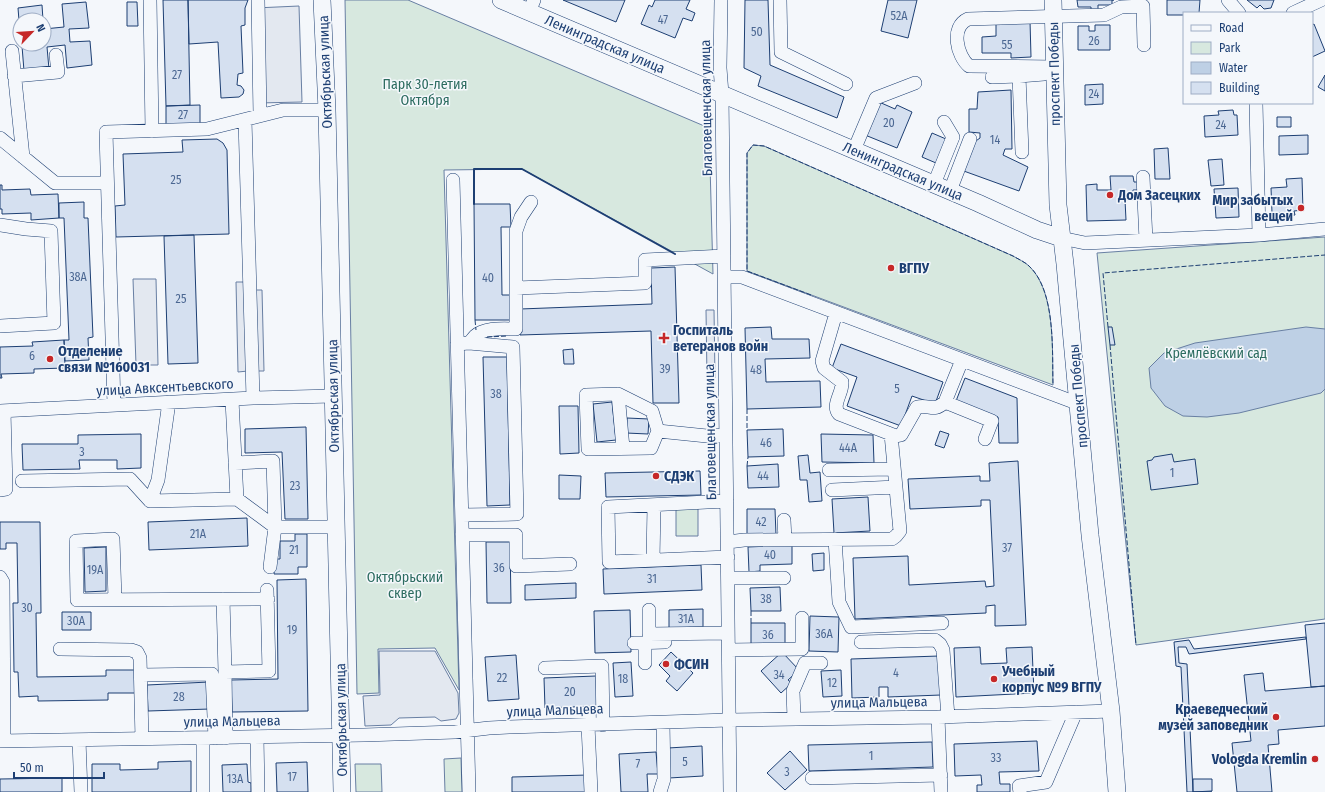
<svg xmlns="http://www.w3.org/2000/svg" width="1325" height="792" font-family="'Fira Sans Condensed',sans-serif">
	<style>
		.green { fill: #d7e8df; stroke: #687fa3 }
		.parking { fill: #e3e8f0; stroke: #687fa3 }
		.water { fill: #bed0e5; stroke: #687fa3 }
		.building { fill: #d5e0f0; stroke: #1d3f73 }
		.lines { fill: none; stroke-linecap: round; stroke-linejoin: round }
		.minor-casing { stroke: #1d3f73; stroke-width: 14 }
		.major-casing { stroke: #1d3f73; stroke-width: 18 }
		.minor { stroke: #f4f7fb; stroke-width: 13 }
		.major { stroke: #f4f7fb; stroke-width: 17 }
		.fence { stroke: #1d3f73; stroke-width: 1; stroke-dasharray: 5 2; stroke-linecap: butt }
		.wall { stroke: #1d3f73; stroke-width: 2 }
		.poi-dot { fill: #c62828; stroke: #f4f7fb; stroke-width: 1.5 }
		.labels { text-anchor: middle; stroke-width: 3; stroke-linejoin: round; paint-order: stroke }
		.number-label { font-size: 12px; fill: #4b6792 }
		.street-label { font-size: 14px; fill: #1d3f73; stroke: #f4f7fb }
		.park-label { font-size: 14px; fill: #2c6c60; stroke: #f4f7fb }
		.poi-label { font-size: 14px; font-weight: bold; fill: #1d3f73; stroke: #f4f7fb; text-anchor: start }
	</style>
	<rect width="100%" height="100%" fill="#f4f7fb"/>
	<path class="green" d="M345,0H408L709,128L713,274L522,169L444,170L459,690L435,648L378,649L379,693L357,694Z
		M753,145L764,146L1013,256C1018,259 1025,262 1029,266C1056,291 1052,351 1053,385L747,271V153Z
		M1325,237V619L1136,645L1097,253Z
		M698,507V536H676V508Z
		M461,758L462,792H445L444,759Z
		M355,764H381L382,792H356Z"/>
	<path class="parking" d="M299,6L302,102L258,103L255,8Z
		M133,279H156L158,365H136Z
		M236,282H246L248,371L238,372Z
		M253,290H262L264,371H255Z
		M706,310H714L715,378L707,379Z
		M379,651H435L458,693L459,713L456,719L441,721L435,717L399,718L391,725L365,726L363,696L380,695Z"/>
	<path class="water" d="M1306,327L1325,329V389L1321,393L1239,413L1207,417L1183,416L1165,406L1151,388L1149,368L1164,353L1195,343Z"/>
	<path class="building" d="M163,0H188L190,105L166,106Z
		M188,0H248L245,8V25L241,26L243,73L238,74L237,85L241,86L244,90L243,94L239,97L221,98L218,42L189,44Z
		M563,0H625L616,22Z
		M655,0H690L686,9L695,13L692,21L683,18L675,38L641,24L649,5L652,7Z
		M745,0H768L770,65L844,97L837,118L758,86L761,76L744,68Z
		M888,0H917L908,38L881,31Z
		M1077,0H1114H1112V5H1098V11H1091V7H1078Z
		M1167,0H1200L1199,13H1184V15H1167Z
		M1247,0H1274L1271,8L1264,9L1260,5L1257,8Z
		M86,2L89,28L69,29L70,42L90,41L92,65L67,68L65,45L47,47L49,69L24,71L22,46L43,45L44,44V29L64,27L62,4Z
		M127,2H137L138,26H127Z
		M42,5L43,20H20V33L18,8Z
		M1030,21L1031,57L1011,58V53H982V37L996,36V22Z
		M1314,24L1325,51L1312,57V25Z
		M1095,25H1110V50H1078V26H1089V31H1095Z
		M1325,75V91L1318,87Z
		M1103,84V104L1085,105V85Z
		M1011,90L1012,149H1005L1003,155L1028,167L1019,191L961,170L973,143L980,138V133L969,132V109H977L978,92Z
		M879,102L895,109L897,105L912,112L897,148L865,135Z
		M200,105V124L166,125V106Z
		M1233,110L1234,115H1237L1238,135L1205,137L1204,116L1219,115L1218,111Z
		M1277,117H1291V127H1277Z
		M932,133L946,139L936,163L922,157Z
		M1308,135V154L1279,155V136Z
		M217,139L223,143L227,150L229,234L116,237L115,206L125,205L123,154L183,152L182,140Z
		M1168,148L1170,179H1155L1154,149Z
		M1222,159L1224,185L1211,186L1208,160Z
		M1110,176H1133L1134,182H1138V190H1133L1134,200H1125L1126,220L1087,221L1086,185L1097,184V190H1111Z
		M1302,178L1303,210L1294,211L1295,215L1281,216V213H1272L1271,188L1287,187L1286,179Z
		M0,185H2V190L30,189L31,195L58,194L59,218L31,220V213L2,214V209H0Z
		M1238,188L1239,217L1216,218L1214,189Z
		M84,202V218H88L93,337L88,338L89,360L65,361L64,340H69L64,218H59V203Z
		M474,204H510L511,227H501L502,295H512L513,320H475Z
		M194,235L198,363L168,364L164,236Z
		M675,267L679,403H653L651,331L520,335V309L652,304L651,268Z
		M771,327L772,339H809L810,358L765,359L766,382L820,381L821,407L747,409L745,328Z
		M1108,327H1112L1115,345H1110Z
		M64,340L65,368L34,369V373L1,374L2,378H0V347L33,346L32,342Z
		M841,344L943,382L935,404L912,396L901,426L847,406L857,377L832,368Z
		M573,349L574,364H564L563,350Z
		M483,357H507L510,505L487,506Z
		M965,378L1017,398L1018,443H999L998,417L956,401Z
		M612,402L616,440L597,442L593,404Z
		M559,406H578L579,453L560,454Z
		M627,418L649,419L648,434L626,433Z
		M306,427L308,519H285L282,452L245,453V429Z
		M783,429L784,456L748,457L747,430Z
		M940,431L949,434L944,448L935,445Z
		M141,434V468L117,469V460H79L80,469L23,470L22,444H78V435Z
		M821,434L873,435L874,463L822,462Z
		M1172,454L1174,462L1195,459L1198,484L1151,490L1147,461L1152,460L1154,457Z
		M808,455L810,473L820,472L822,501L809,502L807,480H800L798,456Z
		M1018,461L1026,625L995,626V605L986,606V613L855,619L853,558L908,556L909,585L985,581L986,587L994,586L990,500H981V506L910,509L908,479L980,476V481H990L989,463Z
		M778,464L779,487L748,488L747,466Z
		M700,471L701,495L606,497L605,473Z
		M559,475L581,476L580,499H559Z
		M868,497L870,531L834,533L832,499Z
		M747,509H775L776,535H747Z
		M247,518L248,546L149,550L148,522Z
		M0,522H40L41,613H36L37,677L106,676V670H136L137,693H108V700L38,701V696L19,697L18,672H14L13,603H18L17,543H6V549H0Z
		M295,534H307V567H298V574H274V559H280V541H295Z
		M486,542H510L511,603H487Z
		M792,545V564L760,565V571L749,572L748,547Z
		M106,547V591L85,592L84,548Z
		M824,553V570L813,571L812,554Z
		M701,565L702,590L604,594L603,569Z
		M306,579L308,711L232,712L231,680L278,679L277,580Z
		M576,583V598L525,600V585Z
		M780,587L781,611H751L750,588Z
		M703,609V627L669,628V610Z
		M630,610L631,652L595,653L594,611Z
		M62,612H91V630H62Z
		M810,616L839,617L838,652L809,651Z
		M751,623H785V646H751Z
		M1325,623V686L1311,687L1305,625Z
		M1306,637V639L1189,654L1186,647H1178L1179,663L1187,664L1193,792H1212H1187L1181,667L1176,666L1174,642L1189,640L1194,649Z
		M980,647L981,664L1007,663L1006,648L1032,647L1034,693L956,697L954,648Z
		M671,652L693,673L677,691L666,681L670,676L659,665Z
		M782,652L799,670L788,680L792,683L781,693L761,671Z
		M516,655L519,699L488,701L485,657Z
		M939,656L941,695L888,697V687H879V697L852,698L851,659Z
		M631,662L633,696L615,697L613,663Z
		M841,670L842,696L823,697L821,671Z
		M1263,673L1265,691L1325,686V726L1278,730L1279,744L1268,745L1272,792H1237L1232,743L1251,741L1244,675Z
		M596,676L597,706L545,708L544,678Z
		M209,682L210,709L148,711L147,685Z
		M1037,741L1039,771L999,772L1000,784H1010V792H977V785H982L981,775L955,776L954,744Z
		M932,742L933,767L809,771L808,745Z
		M702,746L703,776L669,778L668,748Z
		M790,751L807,770L785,790L767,773Z
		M656,752L658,774H647L648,792H621L619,754Z
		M191,761V792H92V764H120V770L158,769V762Z
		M307,762L308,792H277L276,763Z
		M247,764L248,782L251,783V792H223L222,765Z
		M588,775V792H512V777Z
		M62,778V792H0V779Z
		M1193,779H1212V791L1193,792Z"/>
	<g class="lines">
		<defs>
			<path id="minor" d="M150,0L152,131
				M258,0L260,115
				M721,0L720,68L722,94L730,792
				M780,0L781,52L846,84
				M1228,0L1239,13
				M529,12L534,0
				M1293,13L1321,0
				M12,51L23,157
				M1054,67L969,66C957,56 950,27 968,19L1104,15L1121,7L1143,6L1144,45
				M14,76L58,72L56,55
				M992,77L1019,76
				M1256,103L1259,235
				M245,120L253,398
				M0,138L55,183H107
				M854,150L876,98L915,83
				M1022,152L1019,76L1044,74
				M1143,177L1146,240
				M453,180L469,792
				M934,184L953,137L944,122
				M950,191L970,139
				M0,225L26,229L51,231L54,323L0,326
				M1061,238L1085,243L1259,235L1325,229
				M725,277H742L1079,404
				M516,288L645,283V260L724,256
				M836,313L822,361L824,368L842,382C843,393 831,405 839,414L896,436L901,435L917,407C930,404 933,413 945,402L962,360
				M469,343C471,341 473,338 475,336C485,327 504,329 516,329V231L521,217L531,202
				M457,344L469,343L513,347L517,514L462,515
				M618,394L652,411L658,431L651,448L588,449L586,395Z
				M618,394L623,448
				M232,400L237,499
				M945,402L992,421L985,439
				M114,405L106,132L207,129L283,110H327
				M0,411L253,398L333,396
				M658,431L707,436L726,435
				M235,463L273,461L275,527L270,567
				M829,470L894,469
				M22,481L130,479L150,501L237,499L275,527H336
				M0,490L6,489L4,411
				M832,490L896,487
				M150,501L158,480L169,402
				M727,501L608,507L609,562L728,557
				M784,520L785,540
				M462,535H516V566L570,564
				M835,539L839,602L851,627L942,623
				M728,542L744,540L892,539L896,536L900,531L891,434
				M653,560L654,506
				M0,577L3,582L4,741
				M728,578H784
				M115,599L113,539L76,541L77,600L268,599
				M223,599L225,672
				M649,610V634L728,633
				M861,642L935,640L940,644L943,650L948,717
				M634,643L665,642
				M645,643V663
				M60,649L131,650L137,652L140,658L142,739
				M729,650L802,649V618
				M545,668L602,666L603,725
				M141,675L212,674L215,738
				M938,717L941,792
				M794,719L793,691L805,663H821
				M588,725L591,792
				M257,737L258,792
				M203,738V792
				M226,738L225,672L269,671L267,590
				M79,740L81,792
				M0,741L364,735L455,732L489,728L509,727L729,720L938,717L1111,711
				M812,778L941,775
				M660,792L664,779L663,723
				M1020,792L1019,786L1046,782L1076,712"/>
			<path id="major" d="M322,0L327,110L342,792
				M501,0L978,203L1037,230L1061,238
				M1053,0L1058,205L1065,264L1090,535L1111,711L1117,792"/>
		</defs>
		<use href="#minor" class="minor-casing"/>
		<use href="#major" class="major-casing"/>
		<use href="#minor" class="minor"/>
		<use href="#major" class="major"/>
		<path class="fence" d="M811,295L747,271V153L753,145L764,146L1013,256C1018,259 1025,262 1029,266C1056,291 1052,351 1053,385
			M475,320L476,330
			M1108,327L1103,273L1325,255
			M487,337L507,336
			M1110,345L1136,645
			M747,409V430
			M747,466L748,457
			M751,611V623"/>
		<path class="wall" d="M474,204V169H522L675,254"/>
	</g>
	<g class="poi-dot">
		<circle cx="1110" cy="195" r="4"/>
		<circle cx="1301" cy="208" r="4"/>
		<circle cx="891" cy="268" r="4"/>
		<path d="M662 332h4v4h4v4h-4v4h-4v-4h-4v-4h4z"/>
		<circle cx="50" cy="359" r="4"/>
		<circle cx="656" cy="476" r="4"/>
		<circle cx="666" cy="664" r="4"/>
		<circle cx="994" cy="679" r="4"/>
		<circle cx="1276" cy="717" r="4"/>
		<circle cx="1315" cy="759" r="4"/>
	</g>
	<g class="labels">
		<g class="number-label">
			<text x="899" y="20">52А</text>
			<text x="663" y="24">47</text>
			<text x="757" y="36">50</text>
			<text x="1094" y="45">26</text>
			<text x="1007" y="49">55</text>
			<text x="177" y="79">27</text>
			<text x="1094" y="98">24</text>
			<text x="183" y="119">27</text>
			<text x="889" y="127">20</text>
			<text x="1221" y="129">24</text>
			<text x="995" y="144">14</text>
			<text x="176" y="184">25</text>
			<text x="78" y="281">38А</text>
			<text x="488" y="282">40</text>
			<text x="181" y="303">25</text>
			<text x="32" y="360">6</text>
			<text x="665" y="373">39</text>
			<text x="756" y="374">48</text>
			<text x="897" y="393">5</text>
			<text x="496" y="398">38</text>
			<text x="766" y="447">46</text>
			<text x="848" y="452">44А</text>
			<text x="82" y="456">3</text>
			<text x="1172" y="477">1</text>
			<text x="763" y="480">44</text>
			<text x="295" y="490">23</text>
			<text x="761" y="526">42</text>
			<text x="198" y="538">21А</text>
			<text x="1007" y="552">37</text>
			<text x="294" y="554">21</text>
			<text x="770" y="559">40</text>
			<text x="499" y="572">36</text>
			<text x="95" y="574">19А</text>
			<text x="652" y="583">31</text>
			<text x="766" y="603">38</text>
			<text x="27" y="612">30</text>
			<text x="686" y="623">31А</text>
			<text x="76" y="625">30А</text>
			<text x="292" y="634">19</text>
			<text x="824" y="638">36А</text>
			<text x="768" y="639">36</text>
			<text x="896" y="677">4</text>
			<text x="779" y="679">34</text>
			<text x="502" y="682">22</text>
			<text x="623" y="683">18</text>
			<text x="832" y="687">12</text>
			<text x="570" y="696">20</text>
			<text x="179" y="701">28</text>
			<text x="871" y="760">1</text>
			<text x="996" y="762">33</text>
			<text x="685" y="766">5</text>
			<text x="638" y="768">7</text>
			<text x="787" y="776">3</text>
			<text x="292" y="781">17</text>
			<text x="235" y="783">13А</text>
		</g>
		<g class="street-label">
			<text transform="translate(605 44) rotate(23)" y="5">Ленинградская улица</text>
			<text transform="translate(325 72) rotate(-92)" y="5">Октябрьская улица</text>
			<text transform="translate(1054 74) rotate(-91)" y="5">проспект Победы</text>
			<text transform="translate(706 108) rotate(-91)" y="5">Благовещенская улица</text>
			<text transform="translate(903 171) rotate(23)" y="5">Ленинградская улица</text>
			<text transform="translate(165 387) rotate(-3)" y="5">улица Авксентьевского</text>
			<text transform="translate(333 396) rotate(-91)" y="5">Октябрьская улица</text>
			<text transform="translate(1078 396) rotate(-95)" y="5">проспект Победы</text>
			<text transform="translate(710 432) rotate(-91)" y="5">Благовещенская улица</text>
			<text transform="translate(879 702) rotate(-1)" y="5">улица Мальцева</text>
			<text transform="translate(555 710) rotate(-2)" y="5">улица Мальцева</text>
			<text transform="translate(341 720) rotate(-91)" y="5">Октябрьская улица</text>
			<text transform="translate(232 721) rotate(-1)" y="5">улица Мальцева</text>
		</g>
		<g class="park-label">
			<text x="425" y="89">Парк 30-летия<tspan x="425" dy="16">Октября</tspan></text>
			<text x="1216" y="358">Кремлёвский сад</text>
			<text x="405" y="582">Октябрьский<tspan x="405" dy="16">сквер</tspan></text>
		</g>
		<g class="poi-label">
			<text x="1118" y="200">Дом Засецких</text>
			<text x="1293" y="205" text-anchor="end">Мир забытых<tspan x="1293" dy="16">вещей</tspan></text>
			<text x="899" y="273">ВГПУ</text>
			<text x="673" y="335">Госпиталь<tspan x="673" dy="16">ветеранов войн</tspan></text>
			<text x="58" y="356">Отделение<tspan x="58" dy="16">связи №160031</tspan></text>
			<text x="664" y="481">СДЭК</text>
			<text x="674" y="669">ФСИН</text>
			<text x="1002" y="676">Учебный<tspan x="1002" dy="16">корпус №9 ВГПУ</tspan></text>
			<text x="1268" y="714" text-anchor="end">Краеведческий<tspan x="1268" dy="16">музей заповедник</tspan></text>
			<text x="1307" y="764" text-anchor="end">Vologda Kremlin</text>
		</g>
	</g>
	<rect x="1183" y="12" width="130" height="92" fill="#f4f7fb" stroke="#9eadc5"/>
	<rect x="1191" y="25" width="20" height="6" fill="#f4f7fb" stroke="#9eadc5"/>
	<text x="1219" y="32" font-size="12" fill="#1d3f73">Road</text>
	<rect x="1191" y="42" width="20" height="12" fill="#d7e8df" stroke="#9eadc5"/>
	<text x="1219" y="52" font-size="12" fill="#1d3f73">Park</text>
	<rect x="1191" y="62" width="20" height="12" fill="#bed0e5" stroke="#9eadc5"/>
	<text x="1219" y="72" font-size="12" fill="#1d3f73">Water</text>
	<rect x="1191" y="82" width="20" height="12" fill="#d5e0f0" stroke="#9eadc5"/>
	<text x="1219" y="92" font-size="12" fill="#1d3f73">Building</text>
	<g transform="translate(32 32) rotate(65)"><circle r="19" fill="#f4f7fb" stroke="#9eadc5"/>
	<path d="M0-3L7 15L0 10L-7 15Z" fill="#c62828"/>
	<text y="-6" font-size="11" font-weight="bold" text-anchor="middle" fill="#1d3f73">N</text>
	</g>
	<path d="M14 772v6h90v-6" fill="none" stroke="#1d3f73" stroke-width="2"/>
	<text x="20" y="772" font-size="12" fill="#1d3f73" stroke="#f4f7fb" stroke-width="3" paint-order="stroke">50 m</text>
</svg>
